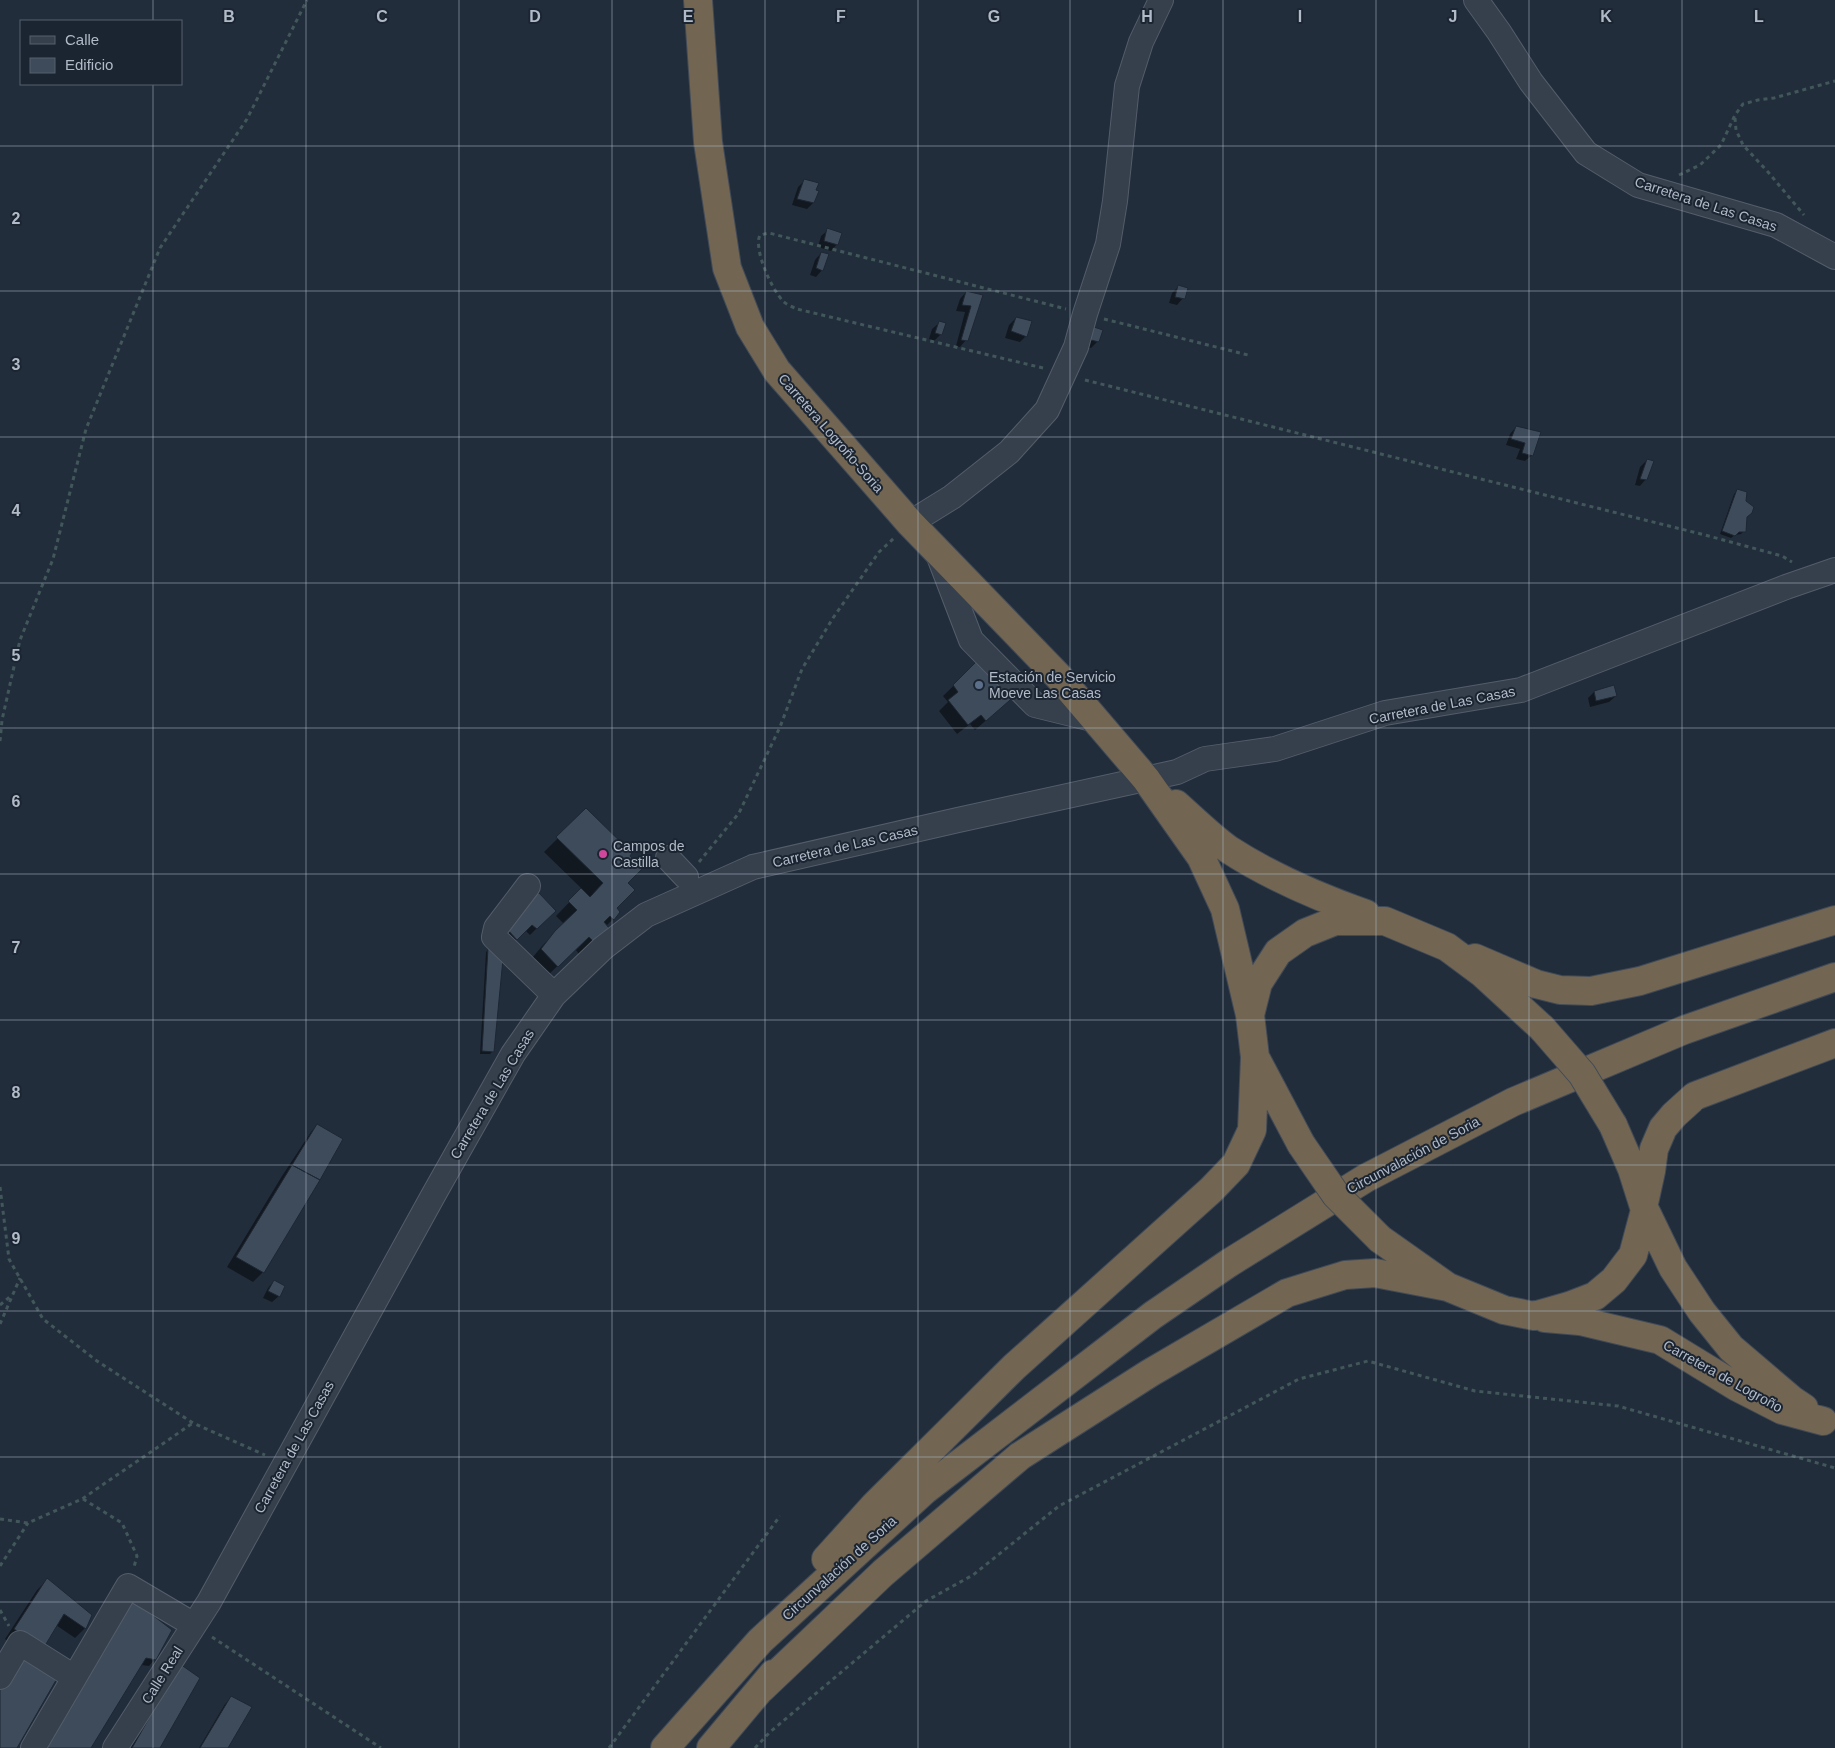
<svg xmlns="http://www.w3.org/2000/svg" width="1835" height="1748" font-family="Helvetica,sans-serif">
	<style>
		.shadow { fill: #0007 }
		.building { fill: #3e4b5b; stroke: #1d2633 }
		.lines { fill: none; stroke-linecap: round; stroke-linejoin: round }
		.minor-casing { stroke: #545d6a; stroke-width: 26 }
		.highway-casing { stroke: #414a57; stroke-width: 30 }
		.path { stroke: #42575a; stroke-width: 3; stroke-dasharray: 4 4; stroke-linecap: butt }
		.minor { stroke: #363f4c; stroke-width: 24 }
		.highway { stroke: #726653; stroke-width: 28 }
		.highway-bridge-casing { stroke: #414a57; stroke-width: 30; stroke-linecap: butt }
		.highway-bridge { stroke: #726653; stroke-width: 28 }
		.grid { fill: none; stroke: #b1bac8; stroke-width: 1; stroke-opacity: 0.55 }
		.service-dot { fill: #5c6f8a; stroke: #1b2431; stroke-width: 2 }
		.hotel-dot { fill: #d1479c; stroke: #1b2431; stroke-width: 2 }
		.labels { text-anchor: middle; stroke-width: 4; stroke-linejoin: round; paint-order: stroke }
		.street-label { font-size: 14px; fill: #b1bac8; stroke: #1b2431 }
		.poi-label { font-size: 14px; fill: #b1bac8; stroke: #1b2431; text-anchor: start }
		.grid-label { font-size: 16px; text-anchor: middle; font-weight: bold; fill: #b1bac8; stroke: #1b2431; stroke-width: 4; stroke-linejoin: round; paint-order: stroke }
	</style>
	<rect width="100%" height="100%" fill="#222d3c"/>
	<path class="shadow" d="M804,181L817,192L813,203L807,209L792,205L798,187Z
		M828,230L837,244L831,251L818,247L821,236Z
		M821,253L822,270L816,277L810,275L815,260Z
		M1178,287L1183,298L1177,305L1169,303L1172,293Z
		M966,292L981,296L966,340L960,347L956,346L965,312L956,311L960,299Z
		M1016,318L1026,336L1020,342L1005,338L1009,325Z
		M939,323L941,334L934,341L929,339L932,329Z
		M1085,334L1098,341L1091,348L1082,345Z
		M1516,427L1532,455L1525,461L1516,459L1520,449L1506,445L1510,434Z
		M1647,460L1646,479L1640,486L1635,485L1640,467Z
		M1737,491L1746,517L1744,531L1741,534L1735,535L1731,538L1720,534L1734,494Z
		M981,659L1005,704L975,730L970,724L957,734L939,711L948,702L943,696Z
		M1594,692L1616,696L1609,702L1590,707L1588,698Z
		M586,810L628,856L627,883L613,919L606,926L608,928L579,954L575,949L544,979L528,963L542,946L564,924L556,916L582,889L544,852Z
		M539,895L554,911L530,935L525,930L510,945L501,936Z
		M488,950L493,1051L490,1054H480L486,952Z
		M317,1125L263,1272L253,1282L227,1267L282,1176L311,1132Z
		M274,1281L279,1296L272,1302L263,1298L268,1288Z
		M47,1580L91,1615L85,1628L75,1638L56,1625L32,1658L5,1639L37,1590Z
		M170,1630L155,1659L149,1666L141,1665L89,1748H40Z
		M174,1673L159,1748H130Z
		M232,1697L227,1748H199L225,1704Z"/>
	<path class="building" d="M804,179L819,183L816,190L819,191L814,203L797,199Z
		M827,228L842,233L838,245L824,241Z
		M821,252L829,254L823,271L816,268Z
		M1178,285L1188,288L1185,299L1175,297Z
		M966,291L983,295L968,341L961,340L971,306L962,305Z
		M1016,317L1032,321L1027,337L1011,331Z
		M939,321L946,323L942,335L935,333Z
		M1091,326L1103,330L1099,342L1087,339Z
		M1516,426L1541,432L1533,456L1522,453L1525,443L1511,439Z
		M1647,459L1654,461L1647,480L1640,479Z
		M1737,489L1747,492L1746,501L1754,507L1752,513L1747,517L1746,532H1739L1735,536L1722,531Z
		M981,657L1017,694L986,721L981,715L968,725L948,700L958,692L953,685Z
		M1614,685L1617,696L1596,701L1594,691Z
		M586,808L632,853L630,856L642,869L628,883L635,890L617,908L620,912L614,920L610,916L604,922L609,928L593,941L589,937L558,967L541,949L555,931L577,910L568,901L581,888L590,897L603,883L556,837Z
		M539,893L556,911L537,929L532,925L517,940L507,929L522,914L519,912Z
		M488,948L503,959L494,1052L482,1051Z
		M317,1124L343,1139L320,1180L292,1165Z
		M292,1165L320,1180L264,1273L236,1257Z
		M274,1280L285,1286L280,1297L268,1291Z
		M47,1578L92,1615L86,1629L64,1614L43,1649L14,1629Z
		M129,1597L172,1630L156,1660L146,1658L91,1748H41Z
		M19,1652L59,1675L17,1748H0V1683Z
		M180,1664L200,1678L160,1748H132Z
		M231,1696L252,1707L228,1748H200Z"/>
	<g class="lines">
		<defs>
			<path id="minor" d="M1476,0L1499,32L1531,82L1586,153L1638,185L1776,225L1835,257
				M910,523L952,497L1009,452L1047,410L1076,347L1085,314L1108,244L1115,201L1127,86L1141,42L1161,0
				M938,554L971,640L1035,705L1096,720
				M668,858L686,877
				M528,886L496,928L494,937L554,995
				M0,1677L20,1643L74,1677
				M33,1748L128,1586L194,1625
				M115,1748L209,1602L434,1194L513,1054L554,995L603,948L646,915L753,867L958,820L1177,772L1205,759L1275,749L1385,713L1521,690L1786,587L1835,570"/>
			<path id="highway" d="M698,0L708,142L727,268L750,327L777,371L910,523L1058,676L1146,779L1201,857L1225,909L1250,1015
				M1176,804C1193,819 1210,836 1228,849C1271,877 1318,897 1366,914
				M1475,958L1536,984L1560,990L1591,991L1640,981L1835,920
				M1301,1144L1255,1057L1250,1015L1258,983L1278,952L1305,933L1335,921H1385L1447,947L1482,973L1542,1028
				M1644,1203L1651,1171L1654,1149L1663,1128L1674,1115L1695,1096L1835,1043
				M1645,1210L1673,1268L1702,1312L1731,1348L1792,1400L1804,1408
				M1380,1239L1448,1287L1504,1310L1534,1316L1569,1306L1595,1296L1614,1280L1633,1255L1645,1210L1632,1169L1613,1125
				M1545,1318L1580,1321L1660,1340L1737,1387L1782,1410L1823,1421
				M826,1559L874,1506L1014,1367L1211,1190L1236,1164L1252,1130L1255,1057
				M761,1689L883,1573L1020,1456L1150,1373L1287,1293L1345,1275L1375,1273L1448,1287
				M665,1748L760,1641L925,1490L1153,1315L1229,1263L1366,1178L1513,1102L1684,1030L1835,977
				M711,1748L773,1674"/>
		</defs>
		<use href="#minor" class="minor-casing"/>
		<use href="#highway" class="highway-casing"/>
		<path class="path" d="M1735,118L1736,130L1743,145L1768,172L1804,215
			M1679,175L1700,165L1721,145L1735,115L1743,104L1758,100L1774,98L1835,81
			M1104,319L1248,355
			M1043,368L797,309C793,307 787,305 783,301C772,290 753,249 760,235L769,233L1066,309
			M1085,380L1705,535L1782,556L1792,562
			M0,741L2,720L20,640L53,559L86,429L160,248L247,119L307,0
			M699,862L739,813L780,727L802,669L833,618L879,552L894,538
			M0,1187L9,1259L43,1319L97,1361L193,1423L265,1455
			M0,1305L12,1295
			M0,1324L20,1278
			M83,1499L122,1523L137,1556L134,1567
			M0,1519L28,1523L82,1499L193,1423
			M0,1566L28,1523
			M0,1610L9,1626
			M212,1637L381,1748
			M609,1748L780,1516
			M755,1748L770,1732L926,1601L973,1575L1059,1506L1299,1379L1368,1361L1475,1391L1618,1406L1835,1468"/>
		<use href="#minor" class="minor"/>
		<use href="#highway" class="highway"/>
		<defs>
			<path id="highway-bridge" d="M1542,1028L1582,1074L1613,1125
				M1301,1144L1336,1195L1380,1239"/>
		</defs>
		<use href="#highway-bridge" class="highway-bridge-casing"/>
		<use href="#highway-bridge" class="highway-bridge"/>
	</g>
	<path class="grid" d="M153,0V21M306,0V1748M459,0V1748M612,0V1748M765,0V1748M918,0V1748M1070,0V1748M1223,0V1748M1376,0V1748M1529,0V1748M1682,0V1748M153,84V1748M0,146H1835M0,291H1835M0,437H1835M0,583H1835M0,728H1835M0,874H1835M0,1020H1835M0,1165H1835M0,1311H1835M0,1457H1835M0,1602H1835"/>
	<circle class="service-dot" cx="979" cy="685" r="5"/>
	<circle class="hotel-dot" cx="603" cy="854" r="5"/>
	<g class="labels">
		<g class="street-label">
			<text transform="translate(1706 204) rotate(18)" y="5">Carretera de Las Casas</text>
			<text transform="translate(831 433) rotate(49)" y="5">Carretera Logroño-Soria</text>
			<text transform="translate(1442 705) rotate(-11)" y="5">Carretera de Las Casas</text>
			<text transform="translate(845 846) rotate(-13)" y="5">Carretera de Las Casas</text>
			<text transform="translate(492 1094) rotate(-59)" y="5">Carretera de Las Casas</text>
			<text transform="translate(1413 1155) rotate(-28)" y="5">Circunvalación de Soria</text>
			<text transform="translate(1723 1376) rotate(29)" y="5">Carretera de Logroño</text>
			<text transform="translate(294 1447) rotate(-61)" y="5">Carretera de Las Casas</text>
			<text transform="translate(839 1568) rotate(-42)" y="5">Circunvalación de Soria</text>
			<text transform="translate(162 1675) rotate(-58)" y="5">Calle Real</text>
		</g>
		<g class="poi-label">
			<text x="989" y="682">Estación de Servicio<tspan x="989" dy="16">Moeve Las Casas</tspan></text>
			<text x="613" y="851">Campos de<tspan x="613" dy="16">Castilla</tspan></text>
		</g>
	</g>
	<g class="grid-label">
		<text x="229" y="22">B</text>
		<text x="382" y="22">C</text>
		<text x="535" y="22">D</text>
		<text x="688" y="22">E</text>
		<text x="841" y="22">F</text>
		<text x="994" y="22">G</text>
		<text x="1147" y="22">H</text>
		<text x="1300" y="22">I</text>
		<text x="1453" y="22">J</text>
		<text x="1606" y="22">K</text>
		<text x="1759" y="22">L</text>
		<text x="16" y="224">2</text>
		<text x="16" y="370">3</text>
		<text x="16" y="516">4</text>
		<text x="16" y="661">5</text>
		<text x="16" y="807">6</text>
		<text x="16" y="953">7</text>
		<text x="16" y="1098">8</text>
		<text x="16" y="1244">9</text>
	</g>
	<rect x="20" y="20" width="162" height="65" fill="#1b2431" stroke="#57606d"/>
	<rect x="30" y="36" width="25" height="8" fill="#363f4c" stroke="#57606d"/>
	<text x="65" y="45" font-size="15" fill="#b1bac8">Calle</text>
	<rect x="30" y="58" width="25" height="15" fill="#3e4b5b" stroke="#57606d"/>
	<text x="65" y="70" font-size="15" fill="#b1bac8">Edificio</text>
</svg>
